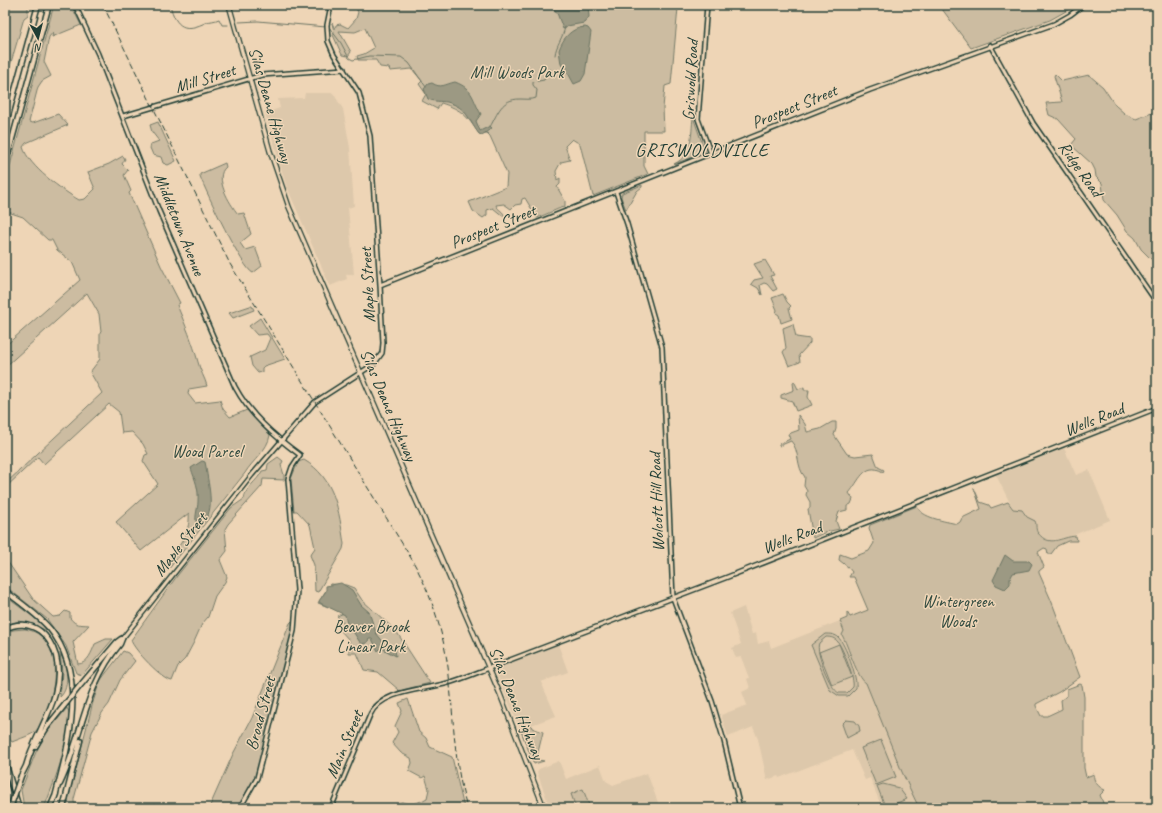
<svg xmlns="http://www.w3.org/2000/svg" width="1162" height="813" font-family="Caveat,sans-serif">
	<style>
		.built { fill: #ddc8ab }
		.green { fill: #ccbca1; stroke: #767c6a; fill-rule: evenodd }
		.water { fill: #9c9983; stroke: #6a7463 }
		.lines { fill: none; stroke-linecap: round; stroke-linejoin: round }
		.stream { stroke: #6a7463; stroke-width: 1 }
		.tertiary-casing { stroke: #1f3d34; stroke-width: 6 }
		.secondary-casing { stroke: #1f3d34; stroke-width: 6 }
		.primary-casing { stroke: #1f3d34; stroke-width: 6 }
		.motorway-casing { stroke: #1f3d34; stroke-width: 7 }
		.tertiary { stroke: #eed5b6; stroke-width: 3 }
		.secondary { stroke: #eed5b6; stroke-width: 3 }
		.primary { stroke: #eed5b6; stroke-width: 3.5 }
		.motorway { stroke: #eed5b6; stroke-width: 4 }
		.rail { stroke: #1f3d34; stroke-width: 1; stroke-dasharray: 6 3; stroke-linecap: butt }
		.motorway-bridge-casing { stroke: #1f3d34; stroke-width: 7; stroke-linecap: butt }
		.motorway-bridge { stroke: #eed5b6; stroke-width: 4 }
		.labels { text-anchor: middle; stroke-width: 3; stroke-linejoin: round; paint-order: stroke }
		.park-label { font-size: 17px; fill: #304a3f; stroke: #eed5b6 }
		.street-label { font-size: 17px; fill: #1f3d34; stroke: #eed5b6 }
		.quarter-label { font-size: 19px; letter-spacing: 1px; fill: #1f3d34; stroke: #eed5b6 }
	</style>
	<rect width="100%" height="100%" fill="#eed5b6"/>
	<filter id="ink" filterUnits="userSpaceOnUse"><feTurbulence type="fractalNoise" baseFrequency=".025" numOctaves="2"/><feDisplacementMap in="SourceGraphic" scale="8" xChannelSelector="R" yChannelSelector="G"/><feConvolveMatrix kernelMatrix="1 2 1 2 8 2 1 2 1" color-interpolation-filters="sRGB"/></filter>
	<g filter="url(#ink)">
		<path class="built" d="M305,93H333L343,109L350,148L354,206L348,208L354,274L346,275L347,279L330,286L286,185L265,113L280,108L278,99L304,98Z
			M1064,448L1076,475L1089,470L1110,520L1069,537L1047,541L1037,532V527L1023,511L1013,509L996,475Z
			M744,607L752,634L756,633L758,644L769,641L771,648L840,621L844,631L842,635L848,648L860,677L866,683L916,801L898,808H882L870,778L865,780L852,750L779,778L778,776L767,780L758,739L753,727L728,737L721,715L747,705L742,692L750,688L747,679L749,678L741,657L736,658L732,648L741,644L730,613Z
			M558,644L568,672L541,682L556,716L520,729L496,672V668Z
			M559,761L566,779L600,765L606,781L613,785L647,773L660,808H550L537,772L539,769Z"/>
		<path class="green" d="M5,5H28V15L24,18L5,83Z
			M54,5H71L81,25L52,37L53,32L49,37L44,62L51,76L42,81L38,87L29,122L33,123L58,114L68,125L26,143L23,147C29,167 62,190 79,200L85,199L95,189L88,172L109,164L123,156L125,159L122,164L128,170L124,175L131,191L129,193L161,266L180,303L177,305C185,324 193,343 198,362C200,371 205,378 207,386L189,389L188,394L195,403L220,400L223,409L230,417L247,410L270,435C268,450 252,461 245,473L168,570H164L163,567C176,550 191,535 189,513L141,551L116,522L158,484L143,461L145,455L148,454L143,444L132,432L122,433L119,412L109,404L44,464L38,457L5,488V484L102,393L90,372L100,359V333L101,332L99,314L87,293L5,367V346L80,280L72,262L57,250L52,240H48L23,217L5,211V184Z
			M354,5H703L678,8L671,84L665,86L663,108L664,131H644V166L648,174L593,196L580,144L572,139L565,146L570,160L561,162L556,171L557,180L560,178V184L557,187L565,201V206L537,218L525,198L522,199L521,204L515,205L511,209L504,204L496,205C497,210 505,211 504,217L493,208L487,210V215L483,218L473,211L469,202L506,187L507,174L490,136L487,133L479,134C467,116 463,110 441,103L437,109L422,101L426,94L419,84L422,81L412,69L390,71L389,68L380,67L376,60H358L357,56L364,54L374,48L365,28L355,32L339,31L351,52L348,56L342,55L333,35L334,32L332,23L335,29L336,25L340,24L348,28L356,19L358,12Z
			M939,5H1074L1075,6L1050,20L971,48Z
			M1055,74L1062,81L1089,75L1103,87L1115,105L1125,114L1136,119L1157,111V271L1153,267V261L1141,249L1135,238L1127,231L1117,215L1104,200L1102,183L1096,177L1095,170L1092,164L1071,145L1076,139L1058,119L1049,115L1046,103L1062,102L1054,76Z
			M693,117L705,151L704,153L674,164C693,155 691,135 693,117Z
			M158,122L176,161L168,165L163,163L161,157L153,155L150,148L151,144L159,141L152,132L150,125Z
			M225,163L226,167C213,177 230,204 238,214L244,213L251,234L240,243L245,250L255,247L262,266L253,273C243,270 205,190 200,176V174Z
			M642,185V187L637,191L626,210L621,197L622,193Z
			M765,260L774,275L770,276L777,289L773,291L767,284L764,283L760,285L762,295L758,288L751,284L754,280L763,278L754,264Z
			M783,294L787,302L791,306L789,308L792,319L781,323L779,315L776,313L777,310L772,298Z
			M250,306H252L254,310L233,318L229,313Z
			M260,318L285,359L264,366L262,368V372L258,373L252,366L250,357L265,350L270,338L267,334L257,335L249,326Z
			M793,324L796,337L810,339V343L799,355L800,362L789,366L783,352L786,348L783,328Z
			M794,381L798,389L804,387V390H809L808,397L812,405L796,411L792,401L781,398V395L794,390L793,383Z
			M798,415L805,424L807,432L820,429L832,422H836V429L834,435L847,454L855,456L873,454L878,467L884,470L883,472C864,461 859,482 849,493L853,499L851,504L847,506V510L839,512L836,521L839,529L826,532L813,538L808,509L810,508V502L806,495L807,491L804,486L805,477C796,467 800,451 791,441L779,446V444L790,439L788,434L799,430Z
			M278,457L283,461L281,465L284,475V480L263,479L262,486L228,524L225,529L227,551L220,560L227,577L225,582L215,596L208,617L202,624L194,642L185,659L178,666L172,681C163,680 133,649 131,640L177,576L231,508L244,499C246,486 257,482 262,471L267,470L268,464Z
			M304,460C335,478 339,511 344,544L343,549L318,592L315,591L314,565L310,555L315,548L310,525L297,511H294L291,479L298,462Z
			M974,488L980,502L989,505L991,508L1008,502L1013,509L1022,510L1027,517L1035,521C1037,525 1035,530 1038,533C1050,548 1060,537 1076,536L1077,541H1068L1057,546L1051,554H1048L1047,549L1044,548L1038,552L1044,567L1039,571V573L1051,600L1080,677L1059,692L1036,704V706L1041,716H1047L1062,709L1061,700L1067,696V689L1080,684L1082,685L1084,697V768L1086,777L1094,774C1092,780 1099,788 1105,790L1100,795L1105,808H919L902,772L866,683C857,678 848,645 842,635L844,631L840,621L847,618V612L850,617L868,610L854,577H849L852,572L848,567L839,560L840,554L851,558L869,551L874,543L869,528L870,525L917,506C921,518 945,521 957,524L960,522L962,518L981,509Z
			M5,558L33,599L53,617L60,616L65,611L70,613V618C76,626 80,624 89,625L73,642L78,664C88,664 92,651 95,644L106,639H113L82,675L76,673L66,646L47,619L5,586Z
			M330,584L346,585L354,588L362,600L396,631L430,683L398,691L399,690L378,672L364,670L357,653H349V640L341,631L343,622L337,616L344,613L318,603Z
			M5,596L40,622L47,631L29,623L19,621L5,625Z
			M292,621C297,636 275,701 270,719L267,724L268,727L255,778L238,808H209L233,754L252,718L290,623Z
			M25,629C64,636 57,688 45,714C43,719 40,727 36,731C32,735 19,739 12,742C1,733 5,652 5,634L13,630Z
			M825,634C830,634 834,634 838,637C845,643 858,679 856,688L848,696H839L830,690L811,645ZM826,637C831,637 835,638 838,642C843,649 855,679 853,687L847,693H839C830,689 815,652 819,643Z
			M839,644L852,677L832,685L819,652Z
			M123,651L128,653L135,661L120,680L109,704L102,713L92,732L74,799V803L79,805L80,808H66L93,702L100,681Z
			M60,653C67,665 71,687 60,697L62,672Z
			M408,699L419,732L426,738L430,747L452,757L464,808H405L398,803L402,802C411,806 418,803 427,798L429,789L425,776L422,778L409,771L412,763L411,758L401,753L392,743L398,732L395,726L402,711L399,703Z
			M67,708C78,721 51,791 44,808H24L21,790L36,752L45,735Z
			M846,720L855,721L859,726L860,731L847,738L842,724Z
			M531,725L532,728L543,732L537,756L539,760L544,761L534,764L520,729Z
			M881,740L896,777L876,785L861,748Z
			M883,784L899,788L907,799L884,808L885,806L877,786Z
			M583,789L590,808H576L571,794Z"/>
		<path class="water" d="M551,5H588L589,17L584,23L567,26L566,28L563,29L557,13Z
			M585,27L588,28L591,32L585,74L581,81L574,84L568,73L567,74L561,64L559,50C563,38 571,28 585,27Z
			M455,82C474,89 472,99 481,114L476,121L480,131L490,126L492,128L482,135L479,134C467,118 468,108 447,102C440,101 435,102 428,99L424,89L428,84L432,83C441,89 445,84 455,82Z
			M202,461L205,462L206,467C208,485 218,516 198,526C193,520 198,509 198,502C199,487 195,481 191,468Z
			M1005,555L1013,561H1029L1032,564L1029,570L1013,573L1010,579V584L1005,589L996,585L993,580Z
			M341,583L352,590L361,605L369,612L376,633L385,644L395,649L396,656L381,648L378,651L372,639H369L367,643L361,644L354,633L348,628L345,615L320,603L319,601L326,591V586Z"/>
		<g class="lines">
			<path class="stream" d="M170,5C176,28 185,33 207,22C210,21 215,21 219,19L222,25H228
				M239,22L258,21L326,27
				M329,27L341,43L349,58L353,60L369,56L401,57L409,63L426,87
				M555,55C556,45 563,38 565,27
				M490,127C498,113 501,99 520,99C525,99 532,100 536,98L537,90L533,85V82L544,80L550,69"/>
			<defs>
				<path id="tertiary" d="M75,5L98,54L159,211L235,387C250,415 274,436 300,455L292,467L288,479L297,590L294,631L257,778L240,808
					M707,5L698,119L711,154
					M990,45L1033,123L1157,303
					M123,116L262,75L344,69
					M616,192L627,224L662,347L673,598L712,701L724,741L740,808
					M331,808L370,715C381,690 424,690 448,683C462,679 476,673 489,668"/>
				<path id="secondary" d="M380,285L870,90L1054,24L1070,15L1083,5
					M122,639L252,475L315,402L374,364L382,353L383,343L380,285L370,136L359,93L334,55L328,41L327,25L331,5
					M489,668L725,578L1157,408"/>
				<path id="primary" d="M229,5L270,151L289,207L500,694L544,808"/>
				<path id="motorway" d="M5,127L38,5
					M5,165L49,5
					M5,591C21,603 37,614 50,629C88,676 69,744 55,797
					M5,629C16,623 29,623 40,631C48,637 53,646 56,656C66,697 36,729 26,766
					M79,687L117,642L121,639
					M35,747L47,727L67,702
					M5,762L19,808
					M21,776L27,764
					M5,783L12,808
					M60,784C83,735 84,687 120,644L122,639
					M50,808L56,794
					M63,808L80,741"/>
			</defs>
			<use href="#tertiary" class="tertiary-casing"/>
			<use href="#secondary" class="secondary-casing"/>
			<use href="#primary" class="primary-casing"/>
			<use href="#motorway" class="motorway-casing"/>
			<use href="#tertiary" class="tertiary"/>
			<use href="#secondary" class="secondary"/>
			<use href="#primary" class="primary"/>
			<use href="#motorway" class="motorway"/>
			<path class="rail" d="M103,5L230,264L408,553C429,587 442,627 448,667C454,714 453,761 467,808"/>
			<defs>
				<path id="motorway-bridge" d="M67,702L79,687
					M10,808L21,776"/>
			</defs>
			<use href="#motorway-bridge" class="motorway-bridge-casing"/>
			<use href="#motorway-bridge" class="motorway-bridge"/>
		</g>
	</g>
	<g class="labels">
		<g class="park-label">
			<text x="517" y="78">Mill Woods Park</text>
			<text x="207" y="457">Wood Parcel</text>
			<text x="958" y="607">Wintergreen<tspan x="958" dy="20">Woods</tspan></text>
			<text x="371" y="632">Beaver Brook<tspan x="371" dy="20">Linear Park</tspan></text>
		</g>
		<g class="street-label">
			<text transform="translate(205 78) rotate(-17)" y="6">Mill Street</text>
			<text transform="translate(690 80) rotate(-87)" y="6">Griswold Road</text>
			<text transform="translate(271 105) rotate(74)" y="6">Silas Deane Highway</text>
			<text transform="translate(794 106) rotate(-22)" y="6">Prospect Street</text>
			<text transform="translate(1081 169) rotate(55)" y="6">Ridge Road</text>
			<text transform="translate(180 224) rotate(68)" y="6">Middletown Avenue</text>
			<text transform="translate(493 226) rotate(-22)" y="6">Prospect Street</text>
			<text transform="translate(367 285) rotate(-93)" y="6">Maple Street</text>
			<text transform="translate(389 405) rotate(67)" y="6">Silas Deane Highway</text>
			<text transform="translate(1094 419) rotate(-22)" y="6">Wells Road</text>
			<text transform="translate(656 502) rotate(-92)" y="6">Wolcott Hill Road</text>
			<text transform="translate(792 537) rotate(-21)" y="6">Wells Road</text>
			<text transform="translate(180 544) rotate(-52)" y="6">Maple Street</text>
			<text transform="translate(517 703) rotate(68)" y="6">Silas Deane Highway</text>
			<text transform="translate(260 713) rotate(-75)" y="6">Broad Street</text>
			<text transform="translate(344 744) rotate(-67)" y="6">Main Street</text>
		</g>
		<g class="quarter-label">
			<text x="702" y="156">GRISWOLDVILLE</text>
		</g>
	</g>
	<rect width="1162" height="813" fill="none" stroke="#eed5b6" stroke-width="20"/>
	<rect x="10" y="10" width="1142" height="793" fill="none" stroke="#1f3d34" stroke-width="1.5" filter="url(#ink)"/>
	<g transform="translate(38 38) rotate(173)" stroke="#eed5b6" stroke-width="3" paint-order="stroke">
	<path d="M0-3L7 15L0 10L-7 15Z" fill="#1f3d34"/>
	<text y="-6" font-size="11" font-weight="bold" text-anchor="middle" fill="#1f3d34">N</text>
	</g>
</svg>
